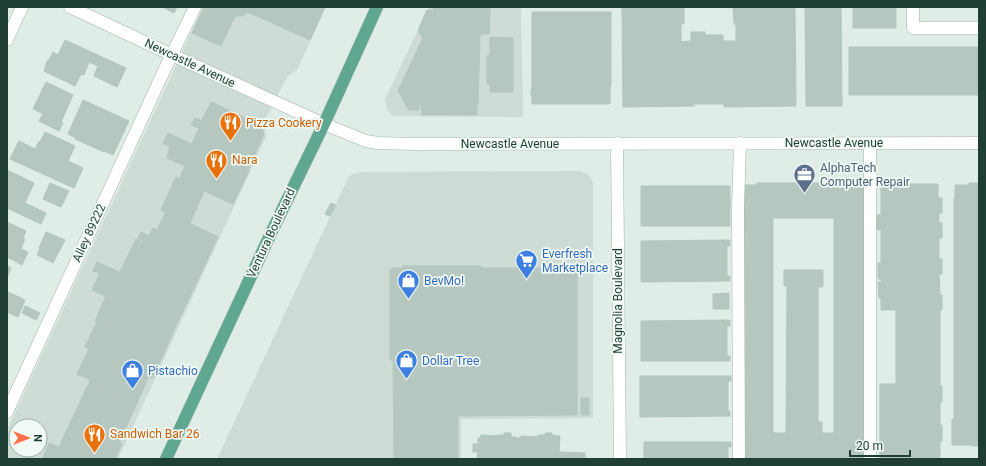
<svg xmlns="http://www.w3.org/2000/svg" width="986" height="466" font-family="Roboto,sans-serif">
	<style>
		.built { fill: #cedcd5; fill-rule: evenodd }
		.building { fill: #b5c7bf; stroke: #b1c7bd; fill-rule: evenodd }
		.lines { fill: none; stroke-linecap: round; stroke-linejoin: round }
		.service-casing { stroke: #a2b4ad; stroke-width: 13 }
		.minor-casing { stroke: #a2b4ad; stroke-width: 13 }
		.primary-casing { stroke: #c0c9c6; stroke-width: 13 }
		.service { stroke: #fff; stroke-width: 12 }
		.minor { stroke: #fff; stroke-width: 12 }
		.primary { stroke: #5fa791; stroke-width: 12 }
		.labels { text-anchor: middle; stroke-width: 3.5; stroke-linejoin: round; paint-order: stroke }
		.street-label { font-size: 12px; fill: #1f3e34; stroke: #f0f9f4 }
		.food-label { font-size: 12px; fill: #c56008; stroke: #f0f9f4; text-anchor: start }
		.service-label { font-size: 12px; fill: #4e5e75; stroke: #f0f9f4; text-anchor: start }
		.shop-label { font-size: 12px; fill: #366cbe; stroke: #f0f9f4; text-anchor: start }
	</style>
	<rect width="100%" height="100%" fill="#e0ece6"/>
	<path class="built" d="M203,7H326L297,70L287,77L263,124L267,135L118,459H7V430ZM16,426H40V450H16Z
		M429,7H521L523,117L393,116L387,110L385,99Z
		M579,171L588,174L593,182V418L461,419V459H217L349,176L353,174L362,172Z"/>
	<path class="building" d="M162,7H177L174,13Z
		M204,7H325L310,40L248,12L245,14L241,16H235L221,46L192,33Z
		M434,7H490L489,34H419V28L427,10H434Z
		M622,7H684V24H681V42L691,41V32H705V35H723V41H736V24H734L733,7H795L796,106L724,107V104H694V106L623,107Z
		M805,7H841L842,106H806Z
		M853,7H896V28H853Z
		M532,12H611V86H610V104H532V96H531V89H532Z
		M420,34H480L478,104H477V115H422L421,105H419V110H409L398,91L423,38Z
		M490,37L513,38V92H490V84H487V56H490Z
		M65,40L126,68L117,87L94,76L98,66L89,62L84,75L81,74L75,86L44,71L47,61L49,60L53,52L58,55Z
		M849,47H979V95H849Z
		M46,82L73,95L61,122L63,123L59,131L39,121L43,114L33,109Z
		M83,100L129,121L113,155L104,151V152L75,139L76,138L68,134Z
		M211,102L261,125L264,134L248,170L192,144L199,128L191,125L195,118L202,121Z
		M45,132L75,146L68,161L83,168L74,188L10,159L19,141L35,149L39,141L40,142Z
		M168,133L249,171L233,204L204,191L180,178L185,166L167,158L170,147L163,143Z
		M7,170L34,183L25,203L46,213L41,224L7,208Z
		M176,177L204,191L190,223L161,210Z
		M50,183L69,191L61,207L43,199Z
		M757,183H861V185H866V459H742V185H757ZM773,218H834V433H822V422H818V287H823V270H784V286H788V287H787L786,433H773Z
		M969,183H979V446H973V445H952V419H954V198H955V185H969Z
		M881,184H938V198H942V213H939V223H942V238H939V259H942V274H939L940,295H942V310H940V386H942V402H940V425H942V441H940V459H880V384H896V310H881V298H879L878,282H881V279H878V263H881V230H877V215H881Z
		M641,186H730V226H641Z
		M331,203L336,205L330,216L325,214Z
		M166,212L218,237L202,271L143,243L144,241L138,238L141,232L149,236L153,228L157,230Z
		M7,222L26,231L23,238L25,239L21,249L28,252L22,265L7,257Z
		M46,232L65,240L53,263L37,255L40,248H39Z
		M136,239L202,271L187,303L120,272Z
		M730,240V246H727V276H730V281L641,282V241Z
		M97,262L187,303L175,328L92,290L100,273L93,271Z
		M7,266L11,268L7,278Z
		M403,266H481V268H577V415L458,416V459H394L393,360H390V269H392V268H403Z
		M8,292L25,300L18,317L7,312V295Z
		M729,293V309H713V294Z
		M106,296L175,328L164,353L95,321Z
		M25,306L40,313L36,320L22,313Z
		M730,320V326H727V356H730V361H641V321Z
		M97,322L164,353L152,378L85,347Z
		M89,349L149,376L138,401L77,374Z
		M640,376H731V381H728V411H730V416L640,417Z
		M91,379L138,401L119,443L71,421Z
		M581,398H589V415H581Z
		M71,421L122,444L115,459L43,458L49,443L59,447Z
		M504,433H511V437H516L517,438H521V436L538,437V435H545V433H552V435L560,436L559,452L585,453V459H477L478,452H473V444H478V438H480L481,435L497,436V435H504Z
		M644,442H731V447H728V459H644Z"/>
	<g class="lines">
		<defs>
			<path id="service" d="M913,7V28H979
				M7,412L162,75L195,7
				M739,459L738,208L740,143
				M870,459V144"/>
			<path id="minor" d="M70,7L172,55L324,124L366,141L378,143L415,144L979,143
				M7,40L22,7
				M617,143L620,459"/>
			<path id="primary" d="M166,459L272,231L324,124L377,7"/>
		</defs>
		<use href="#service" class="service-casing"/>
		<use href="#minor" class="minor-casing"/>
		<use href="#primary" class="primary-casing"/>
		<use href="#service" class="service"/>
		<use href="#minor" class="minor"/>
		<use href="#primary" class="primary"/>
	</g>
	<defs>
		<symbol id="restaurant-pin" viewBox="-11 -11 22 30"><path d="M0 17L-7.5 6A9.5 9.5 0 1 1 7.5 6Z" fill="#e8710a" stroke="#f0f9f4"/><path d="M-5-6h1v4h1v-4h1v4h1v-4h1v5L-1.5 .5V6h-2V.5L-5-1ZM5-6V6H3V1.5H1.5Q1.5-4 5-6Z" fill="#fff"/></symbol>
		<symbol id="office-pin" viewBox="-11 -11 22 30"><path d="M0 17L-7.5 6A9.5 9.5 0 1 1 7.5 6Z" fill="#5c6f8a" stroke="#f0f9f4"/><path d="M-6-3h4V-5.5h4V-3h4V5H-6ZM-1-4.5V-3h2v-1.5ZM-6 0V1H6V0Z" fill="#fff"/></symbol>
		<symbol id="supermarket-pin" viewBox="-11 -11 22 30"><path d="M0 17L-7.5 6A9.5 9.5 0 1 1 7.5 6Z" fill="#3f7fe0" stroke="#f0f9f4"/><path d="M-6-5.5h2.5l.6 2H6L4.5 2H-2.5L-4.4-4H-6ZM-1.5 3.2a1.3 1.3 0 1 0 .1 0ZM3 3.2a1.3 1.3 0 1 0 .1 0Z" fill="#fff"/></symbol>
		<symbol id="shop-pin" viewBox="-11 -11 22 30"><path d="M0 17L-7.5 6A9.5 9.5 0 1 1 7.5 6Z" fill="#3f7fe0" stroke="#f0f9f4"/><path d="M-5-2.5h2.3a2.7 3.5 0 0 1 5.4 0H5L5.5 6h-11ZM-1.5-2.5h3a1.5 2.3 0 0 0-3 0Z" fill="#fff"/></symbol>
	</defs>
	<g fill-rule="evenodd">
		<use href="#restaurant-pin" x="218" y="110" width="25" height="34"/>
		<use href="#restaurant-pin" x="204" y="148" width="25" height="34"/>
		<use href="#office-pin" x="792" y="162" width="25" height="34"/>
		<use href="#supermarket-pin" x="514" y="248" width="25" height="34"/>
		<use href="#shop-pin" x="396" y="268" width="25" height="34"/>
		<use href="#shop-pin" x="394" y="348" width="25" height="34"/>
		<use href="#shop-pin" x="120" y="358" width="25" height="34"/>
		<use href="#restaurant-pin" x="82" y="422" width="25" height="34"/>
	</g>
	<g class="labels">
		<g class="street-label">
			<text transform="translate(190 63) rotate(25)" y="4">Newcastle Avenue</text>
			<text x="834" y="147">Newcastle Avenue</text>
			<text x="510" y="148">Newcastle Avenue</text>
			<text transform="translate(89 233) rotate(-65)" y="4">Alley 89222</text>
			<text transform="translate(271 233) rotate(-65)" y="4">Ventura Boulevard</text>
			<text transform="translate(618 301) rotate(-90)" y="4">Magnolia Boulevard</text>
		</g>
		<g class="food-label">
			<text x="246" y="127">Pizza Cookery</text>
			<text x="232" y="164">Nara</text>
			<text x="110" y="438">Sandwich Bar 26</text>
		</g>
		<g class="service-label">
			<text x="820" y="172">AlphaTech<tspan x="820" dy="14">Computer Repair</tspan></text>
		</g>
		<g class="shop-label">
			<text x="542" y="258">Everfresh<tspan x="542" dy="14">Marketplace</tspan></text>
			<text x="424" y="285">BevMo!</text>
			<text x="422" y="365">Dollar Tree</text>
			<text x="148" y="375">Pistachio</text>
		</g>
	</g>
	<rect width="986" height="466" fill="none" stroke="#1f3e34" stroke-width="16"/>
	<g transform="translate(28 438) rotate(90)"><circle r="19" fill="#f0f9f4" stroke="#9caea7"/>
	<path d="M0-3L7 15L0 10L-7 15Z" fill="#ff6f4b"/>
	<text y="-6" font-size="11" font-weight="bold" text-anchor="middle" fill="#1f3e34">N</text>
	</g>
	<path d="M850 450v6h60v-6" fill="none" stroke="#1f3e34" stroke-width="2"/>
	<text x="856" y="450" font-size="12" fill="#1f3e34" stroke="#f0f9f4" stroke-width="3" paint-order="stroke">20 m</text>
</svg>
